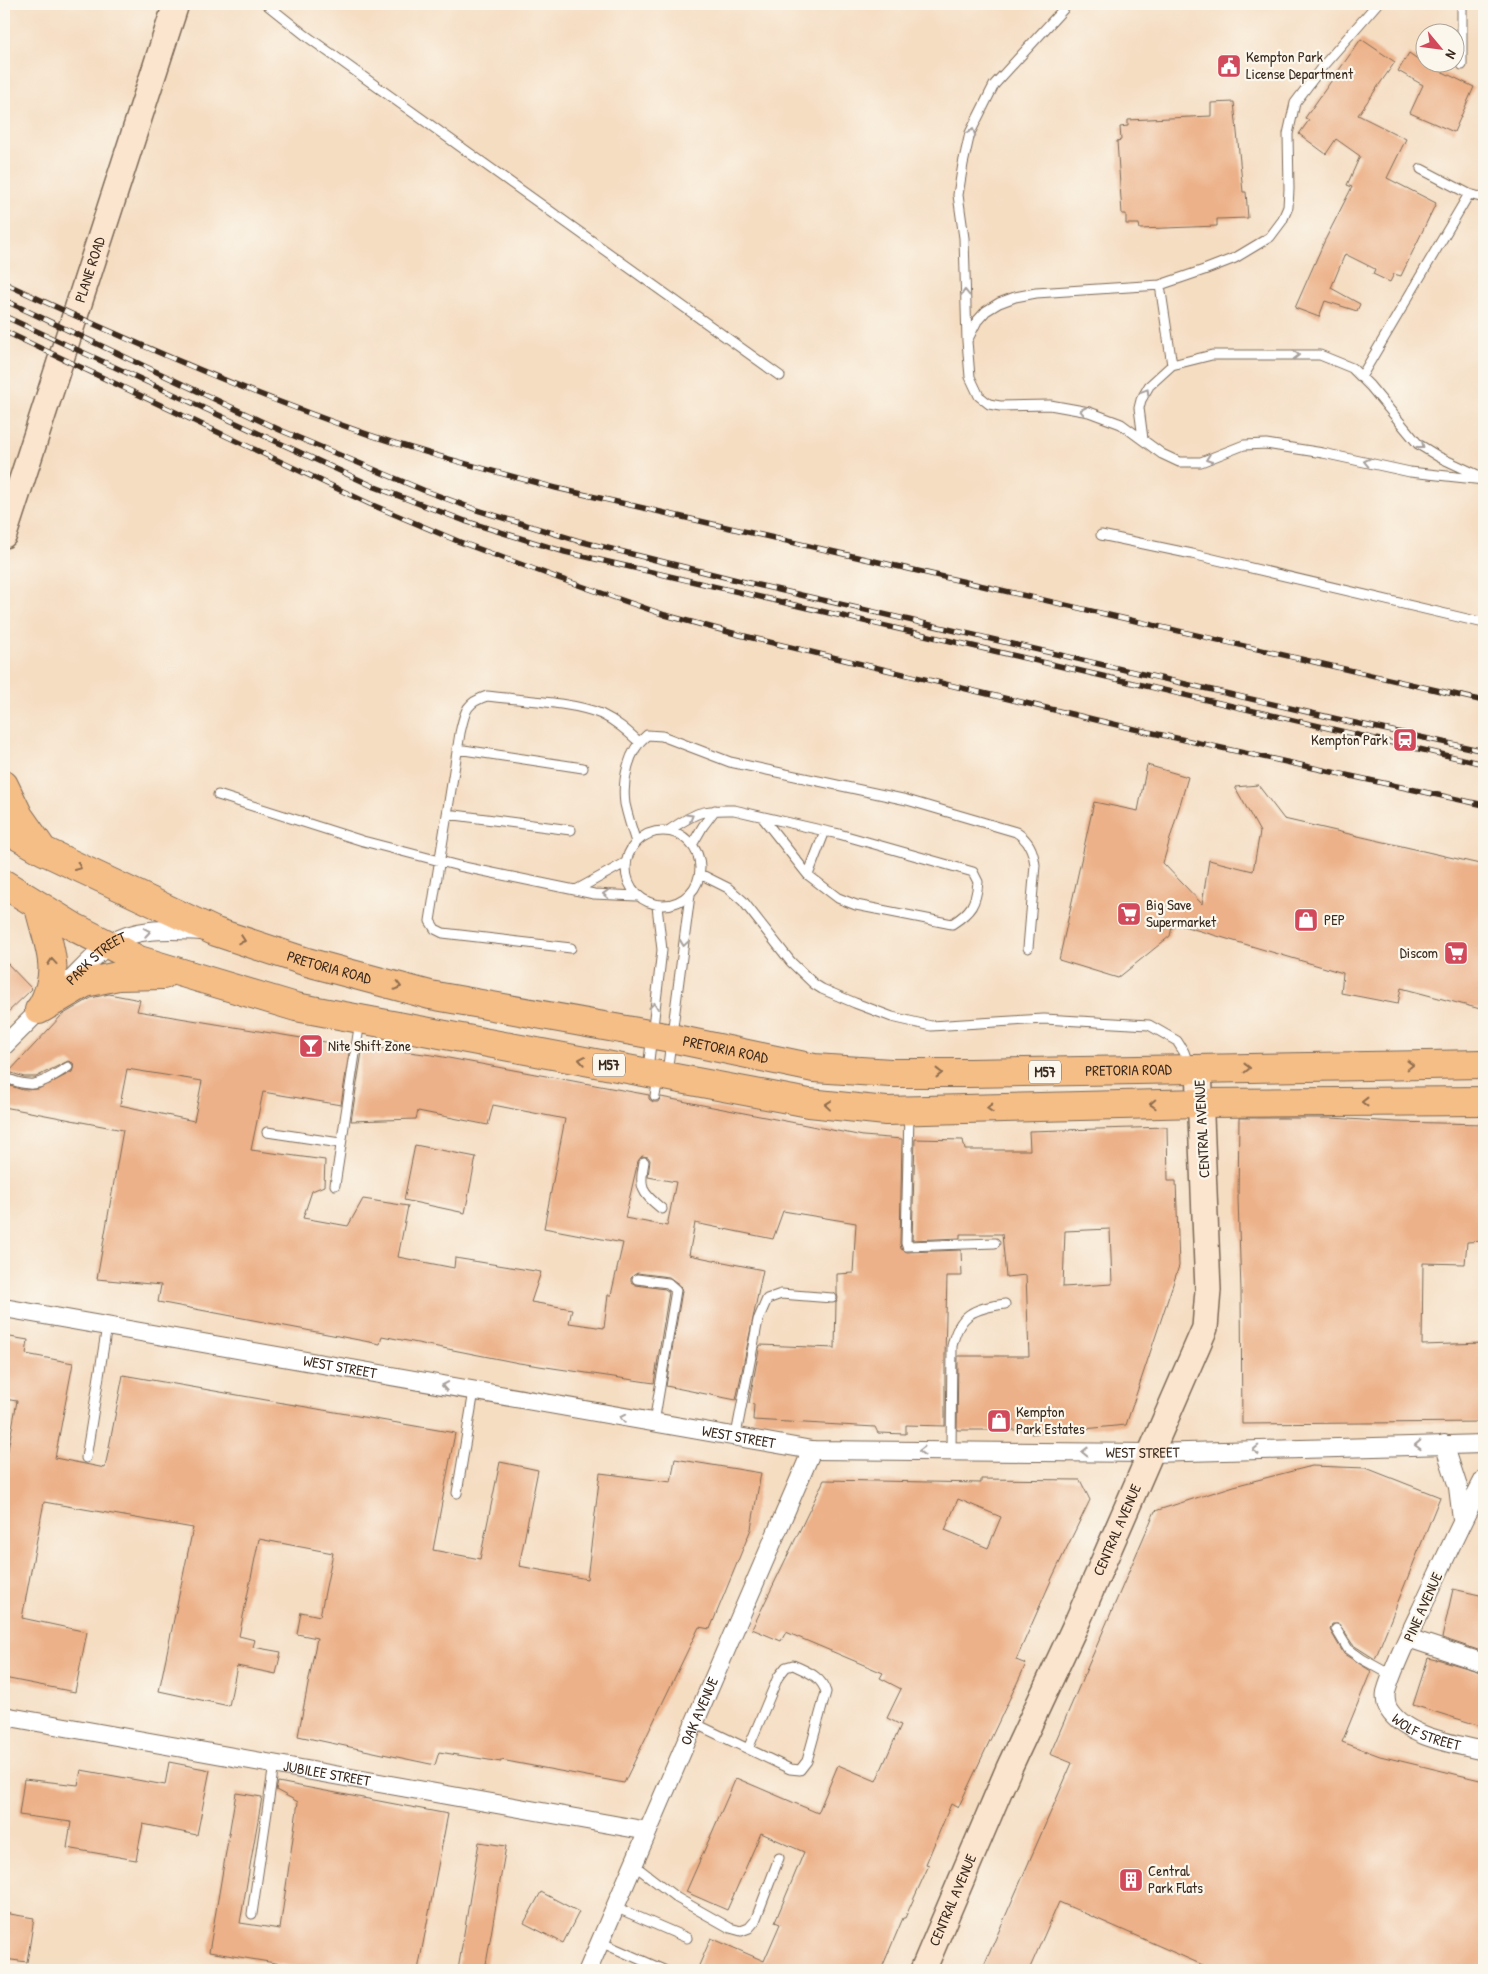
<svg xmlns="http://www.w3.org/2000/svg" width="1488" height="1974" font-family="'Patrick Hand',sans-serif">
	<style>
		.building { fill: #ecb188; fill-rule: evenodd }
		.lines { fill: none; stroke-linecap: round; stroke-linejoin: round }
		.lane-casing { stroke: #7c6957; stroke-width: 11 }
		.street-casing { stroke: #7c6957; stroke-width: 20 }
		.secondary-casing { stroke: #7c6957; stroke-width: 28 }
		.primary-casing { stroke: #7c6957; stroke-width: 30 }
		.lane { stroke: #fff; stroke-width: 9 }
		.street { stroke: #fff; stroke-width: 18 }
		.secondary { stroke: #fbe5cf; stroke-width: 25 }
		.primary { stroke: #f6be87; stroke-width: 28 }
		.rail-casing { stroke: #3b2a1e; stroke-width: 5.5 }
		.rail { stroke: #fbf7ec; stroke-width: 4; stroke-dasharray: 11; stroke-linecap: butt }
		.oneway { stroke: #a79f9a }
		.oneway2 { stroke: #8f6d4d }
		.labels { text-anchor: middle; stroke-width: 4.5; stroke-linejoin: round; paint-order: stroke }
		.shield { fill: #fbf7ec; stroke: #75685c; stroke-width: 1 }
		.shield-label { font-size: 14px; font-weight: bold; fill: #3b2a1e }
		.poi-label { font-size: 15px; fill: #3b2a1e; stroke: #fbf7ec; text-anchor: start }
		.street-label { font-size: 15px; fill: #3b2a1e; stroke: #fbf7ec }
	</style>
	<rect width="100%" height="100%" fill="#fbf7ec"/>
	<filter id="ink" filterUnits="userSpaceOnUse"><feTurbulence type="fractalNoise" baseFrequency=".02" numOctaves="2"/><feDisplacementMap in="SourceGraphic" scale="10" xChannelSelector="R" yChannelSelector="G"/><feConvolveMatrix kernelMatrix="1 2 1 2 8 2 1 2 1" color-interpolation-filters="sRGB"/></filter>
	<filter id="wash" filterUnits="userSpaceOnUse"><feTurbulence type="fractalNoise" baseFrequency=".0096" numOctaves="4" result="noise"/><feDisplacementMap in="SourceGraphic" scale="20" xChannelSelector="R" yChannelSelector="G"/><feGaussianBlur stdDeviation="1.12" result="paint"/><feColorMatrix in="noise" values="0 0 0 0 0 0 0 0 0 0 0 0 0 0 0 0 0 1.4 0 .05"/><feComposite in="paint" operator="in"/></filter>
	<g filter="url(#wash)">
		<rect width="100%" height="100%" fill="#f5ddc2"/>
		<g id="blocks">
			<path class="building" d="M1361,39L1395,62L1358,115L1406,139L1387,178L1436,203L1401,276L1394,274L1390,282L1373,274L1375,269L1345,254L1331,288L1360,304L1357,311L1325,301L1319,317L1295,308L1324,242L1352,187L1347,185L1360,156L1336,139L1326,154L1299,134L1309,120L1305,118Z
				M1409,53L1422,62L1474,87L1454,132L1410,113L1423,85L1398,71Z
				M1234,102L1243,192H1246L1248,218L1217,219V226L1140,229L1139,224H1126V214H1122L1117,141L1121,140L1120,127L1128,126V120L1211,116V103Z
				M1147,765L1188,777L1163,863L1202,904L1209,860L1253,871L1260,832L1235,787L1258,785L1284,819L1484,865V1010L1401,988L1398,1004L1341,993L1343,973L1173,923L1170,936L1118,978L1059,960L1094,802L1138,811Z
				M4,960L32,989L4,1016Z
				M109,994L140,1000L137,1011L350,1046L341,1105L263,1092L251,1150L325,1160L324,1186L312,1191L303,1218L348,1226L363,1199L408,1206L398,1257L454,1268L455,1258L541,1272L531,1302L572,1309L569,1323L604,1328L608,1295H611L623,1243L544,1228L565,1119L493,1105L488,1125L418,1111L416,1119L351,1121L363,1046L432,1055L649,1095V1099L653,1102H658L661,1097L863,1136L902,1139L900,1243L901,1249L907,1252L961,1250L962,1276H947L945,1356V1426L906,1425V1434L878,1433L875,1427L753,1420L754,1404L749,1403L760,1345L835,1348L836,1302L838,1298L837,1294V1274L853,1273L856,1223L783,1211L773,1239L695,1223L689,1255L763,1270L736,1400L666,1386L682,1291L680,1285L669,1277L637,1273L631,1278V1282L636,1285L665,1289L669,1292L654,1383L519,1363L382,1336L380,1344L158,1302L161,1285L97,1279L123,1130L4,1107V1084L23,1090L38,1089L72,1072L74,1066L73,1063L68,1061L36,1077H24L9,1072L62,1015L91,998ZM127,1069L202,1081L194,1121L120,1105ZM642,1156L648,1157L650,1160L648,1177L676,1182L667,1226L625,1218L638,1161Z
				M1239,1118H1332L1395,1122L1484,1124V1241L1467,1242L1465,1264L1423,1263L1422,1345L1484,1343V1422L1242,1424L1241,1291L1238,1198Z
				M1167,1127L1168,1181H1176L1179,1266L1126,1425L1031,1434V1430H957L958,1356H1029L1026,1275L1006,1277L1002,1234H960V1238L912,1240L915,1139L963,1140L965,1150H1030L1029,1131ZM1110,1229L1112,1284L1063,1287L1065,1231Z
				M415,1145L476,1157L465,1213L404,1200Z
				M4,1336L28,1340L26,1354L73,1363L55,1458L105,1468L123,1375L455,1433L433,1550L480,1559L500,1462L538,1470L519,1566L587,1579L600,1473L671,1482L675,1459L761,1473L751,1529L710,1629L699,1627L624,1783L501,1760V1762L439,1752L435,1765L298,1736L317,1638L297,1634L301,1612L320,1616L333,1553L259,1539L239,1636L255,1640L253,1647L281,1652L276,1674L237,1666L229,1706L159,1691L193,1528L44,1502L22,1618L87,1632L75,1692L4,1678V1471L17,1401L4,1399Z
				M1312,1466L1366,1468L1440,1497L1375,1659L1353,1645L1339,1624H1332L1330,1630L1344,1654L1371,1671L1342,1742L1380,1756L1484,1781V1970H1214L1059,1902L1029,1970H982L1072,1763L1050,1754L1155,1511L1234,1486Z
				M981,1479L1080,1480L1090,1500L1053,1576L1016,1660L1026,1664L958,1808L951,1804L926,1864L929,1865L905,1918H903L881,1970H697L711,1938L764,1961L780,1924L775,1922L804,1852L761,1833L727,1910L686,1892L736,1778L818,1813L838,1765L876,1781L901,1725L887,1718L901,1689L880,1678L883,1673L786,1632L781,1641L752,1629L824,1480L981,1483ZM958,1499L1001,1517L988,1548L945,1530Z
				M1453,1589L1484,1596V1652L1442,1638Z
				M1428,1658L1436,1660L1437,1659L1484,1673V1727L1413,1705Z
				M169,1762L210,1770L197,1835L143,1824L136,1860L67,1848L71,1822L19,1815L24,1779L78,1785L81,1770L165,1785Z
				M278,1782L448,1814L418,1970H317L209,1952L236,1793L262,1797L240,1923L280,1929L298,1802L276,1790Z
				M479,1842L506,1846L485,1970H458Z
				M541,1892L579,1912L563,1943L524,1923Z
				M4,1913L34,1918L27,1962L4,1959Z"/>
		</g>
	</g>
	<g filter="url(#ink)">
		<use href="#blocks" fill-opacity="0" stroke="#7c6957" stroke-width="1"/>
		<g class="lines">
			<defs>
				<path id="lane" d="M266,4L305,35L780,376
					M1068,4L994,85L970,133L963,164L958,195L964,238L967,341L970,377L979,396L989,404L1000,406L1050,405L1089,412L1121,424L1162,454L1179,462H1201L1244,445L1266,444L1323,453L1410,472L1484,480
					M1462,65V4
					M1421,169L1469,194
					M1160,285L1172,365
					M968,339L977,321L986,311L999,303L1015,297L1036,293L1160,285L1204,270L1235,258L1270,237L1282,221L1288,207L1289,189L1288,134L1295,103L1322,67L1377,4
					M1361,377L1469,194L1484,198
					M1143,439L1139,408L1141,400L1149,386L1172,365L1212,355H1320L1352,368L1370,386L1418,444L1439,457L1484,478
					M1101,535L1192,554L1484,623
					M457,749L583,768
					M218,795L363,841L459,866L594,894L637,896
					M447,814L571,830
					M762,817L808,875
					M626 868a37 37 0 1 1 74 0a37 37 0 1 1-74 0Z
					M668,831C695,813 701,809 734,810L825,831L839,834L973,872L978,882C976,904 971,912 952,924L856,905L838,898L808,875L825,831
					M636,842C632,830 628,817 625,804C622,781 628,750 647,735L662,736L730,762L907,800L1016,832C1028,840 1033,849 1035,865L1028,948
					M692,845L703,826L715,810
					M700,874L728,888L743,901L791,962L814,984L822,989L855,1003L892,1017L931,1026L1044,1019L1149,1025L1177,1041L1184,1052L1189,1066
					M576,890L625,863
					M571,948L443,933L435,929L430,921L460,733C465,712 465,703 487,696C518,700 574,702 601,714C616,721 627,731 638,741
					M648,1069L662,950L657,906
					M667,1073L690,895
					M4,1077C35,1091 41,1083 68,1067
					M655,1096L658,1079
					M909,1113L906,1243L907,1246L995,1243
					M267,1132L340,1143
					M644,1162C639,1188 641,1192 662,1209
					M335,1185L360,1021
					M637,1279L668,1283L676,1290L654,1423
					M736,1435L758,1320L767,1299L781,1294L832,1298
					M951,1451L952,1346C959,1314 974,1308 1005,1304
					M86,1458L107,1326
					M457,1493L474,1391
					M1336,1629L1348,1649L1362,1659L1393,1676
					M694,1723L790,1769L800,1770L807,1761L826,1692C821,1676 808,1672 793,1665L786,1667L778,1677L748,1749
					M634,1865L677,1898L730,1928L741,1931L749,1928L755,1921L779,1858
					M615,1907L687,1938
					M252,1914L274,1764
					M600,1942L664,1970"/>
				<g id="street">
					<path id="s1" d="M65,986C80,972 94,955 110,944C137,926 174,930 205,931"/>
					<path d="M4,1046L46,1004"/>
					<path id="s2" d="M4,1308L812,1450L1151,1453L1484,1444"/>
					<path d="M1444,1444L1458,1487L1462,1520"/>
					<path id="s3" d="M1484,1479C1461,1522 1441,1567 1420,1612C1408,1637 1394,1665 1386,1692C1385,1697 1386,1706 1389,1710C1406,1737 1455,1744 1484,1751"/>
					<path d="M1408,1638L1484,1663"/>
					<path id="s4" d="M4,1716L648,1831"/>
					<path id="s5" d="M588,1970L812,1450"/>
				</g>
				<g id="secondary">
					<path id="s6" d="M4,535L176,4"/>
					<path id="s7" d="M923,1970L1009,1768L1078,1620L1205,1328L1208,1290L1199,1068"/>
				</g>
				<g id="primary">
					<path d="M4,785L19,816L40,846"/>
					<path id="s8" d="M4,828L44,851L216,932L307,962L430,995L671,1038L814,1068L891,1073H969L1484,1064"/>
					<path d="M4,884L74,927L139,960L296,1007L809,1103L886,1111L1201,1103L1484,1101"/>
					<path d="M39,907C48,946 63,969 41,1008"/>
					<path d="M39,1010L85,983L118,976L163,975"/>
				</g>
			</defs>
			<use href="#lane" class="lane-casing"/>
			<use href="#street" class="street-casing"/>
			<use href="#secondary" class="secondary-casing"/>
			<use href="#primary" class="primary-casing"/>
			<use href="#lane" class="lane"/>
			<use href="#street" class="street"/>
			<use href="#secondary" class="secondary"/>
			<use href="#primary" class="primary"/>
			<defs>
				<path id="rail" d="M4,283C122,338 243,391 367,434C429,455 493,471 556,488L1484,701
					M4,300L280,430L423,490L477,510L579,541L749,583L1346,721L1484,751
					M4,316L375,487L465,521L565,552L1484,764
					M4,331L370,504L460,542L558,578L665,615L740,635L1130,728L1484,805"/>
			</defs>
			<use href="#rail" class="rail-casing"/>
			<use href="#rail" class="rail"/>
		</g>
		<defs><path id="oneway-chevron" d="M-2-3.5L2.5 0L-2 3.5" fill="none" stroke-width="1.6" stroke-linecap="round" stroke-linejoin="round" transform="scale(1.25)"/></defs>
		<g class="oneway">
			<use href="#oneway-chevron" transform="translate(972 132) rotate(-70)"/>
			<use href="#oneway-chevron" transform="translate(965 293) rotate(-91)"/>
			<use href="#oneway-chevron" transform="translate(1296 355)"/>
			<use href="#oneway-chevron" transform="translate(1146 392) rotate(-59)"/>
			<use href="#oneway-chevron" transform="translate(1083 411) rotate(-168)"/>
			<use href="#oneway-chevron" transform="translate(1421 445) rotate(38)"/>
			<use href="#oneway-chevron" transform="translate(1209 459) rotate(160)"/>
			<use href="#oneway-chevron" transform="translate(1367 462) rotate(-168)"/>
			<use href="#oneway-chevron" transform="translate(690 817) rotate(-30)"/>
			<use href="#oneway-chevron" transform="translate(606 894) rotate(-177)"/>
			<use href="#oneway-chevron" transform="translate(147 932) rotate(-10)"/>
			<use href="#oneway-chevron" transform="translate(684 943) rotate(98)"/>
			<use href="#oneway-chevron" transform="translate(654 1006) rotate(-83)"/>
			<use href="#oneway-chevron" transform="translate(445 1386) rotate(-170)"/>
			<use href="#oneway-chevron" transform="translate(623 1418) rotate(-170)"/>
			<use href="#oneway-chevron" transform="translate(1418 1445) rotate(178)"/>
			<use href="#oneway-chevron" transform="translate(1256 1450) rotate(178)"/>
			<use href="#oneway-chevron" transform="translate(922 1451) rotate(-180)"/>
			<use href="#oneway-chevron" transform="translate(1085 1452) rotate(-179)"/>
		</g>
		<g class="oneway2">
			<use href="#oneway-chevron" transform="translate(78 867) rotate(25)"/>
			<use href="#oneway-chevron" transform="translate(242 940) rotate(19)"/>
			<use href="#oneway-chevron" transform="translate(52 962) rotate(-95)"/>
			<use href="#oneway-chevron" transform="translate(398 986) rotate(14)"/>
			<use href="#oneway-chevron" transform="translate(582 1060) rotate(-170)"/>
			<use href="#oneway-chevron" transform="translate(1410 1065) rotate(-1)"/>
			<use href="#oneway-chevron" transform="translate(1247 1068) rotate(-1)"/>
			<use href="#oneway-chevron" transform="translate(939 1073)"/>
			<use href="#oneway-chevron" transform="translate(1365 1102) rotate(180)"/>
			<use href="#oneway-chevron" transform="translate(1153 1104) rotate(178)"/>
			<use href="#oneway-chevron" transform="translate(828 1105) rotate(-174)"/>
			<use href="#oneway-chevron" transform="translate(990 1108) rotate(178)"/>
		</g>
	</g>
	<defs>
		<symbol id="civic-square" viewBox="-11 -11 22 22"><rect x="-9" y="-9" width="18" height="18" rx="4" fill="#d1495b" stroke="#fbf7ec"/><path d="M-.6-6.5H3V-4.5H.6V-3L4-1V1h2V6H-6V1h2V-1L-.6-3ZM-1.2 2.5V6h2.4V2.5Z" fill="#fff"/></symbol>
		<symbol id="station-square" viewBox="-11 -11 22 22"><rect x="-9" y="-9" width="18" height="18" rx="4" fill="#d1495b" stroke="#fbf7ec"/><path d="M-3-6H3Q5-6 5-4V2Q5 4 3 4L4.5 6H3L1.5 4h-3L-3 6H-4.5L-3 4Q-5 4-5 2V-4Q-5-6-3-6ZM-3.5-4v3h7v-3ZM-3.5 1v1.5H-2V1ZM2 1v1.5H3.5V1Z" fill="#fff"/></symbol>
		<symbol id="supermarket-square" viewBox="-11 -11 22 22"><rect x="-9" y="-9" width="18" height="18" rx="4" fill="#d1495b" stroke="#fbf7ec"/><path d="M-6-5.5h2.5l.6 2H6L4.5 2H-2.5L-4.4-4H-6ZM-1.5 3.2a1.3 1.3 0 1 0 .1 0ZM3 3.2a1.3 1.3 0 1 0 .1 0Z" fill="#fff"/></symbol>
		<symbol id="shop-square" viewBox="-11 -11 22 22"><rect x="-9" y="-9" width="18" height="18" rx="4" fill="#d1495b" stroke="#fbf7ec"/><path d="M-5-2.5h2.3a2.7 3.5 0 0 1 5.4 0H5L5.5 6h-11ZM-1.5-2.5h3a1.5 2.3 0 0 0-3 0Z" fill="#fff"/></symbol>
		<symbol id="bar-square" viewBox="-11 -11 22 22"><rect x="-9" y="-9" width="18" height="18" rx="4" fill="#d1495b" stroke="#fbf7ec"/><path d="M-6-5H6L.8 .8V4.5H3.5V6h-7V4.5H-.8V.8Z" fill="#fff"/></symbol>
		<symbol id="building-square" viewBox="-11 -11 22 22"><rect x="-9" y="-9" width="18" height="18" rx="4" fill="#d1495b" stroke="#fbf7ec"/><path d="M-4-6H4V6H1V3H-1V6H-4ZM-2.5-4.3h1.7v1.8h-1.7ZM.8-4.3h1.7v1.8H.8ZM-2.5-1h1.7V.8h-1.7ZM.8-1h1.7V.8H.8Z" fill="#fff"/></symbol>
	</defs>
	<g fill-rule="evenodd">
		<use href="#civic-square" x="1215" y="52" width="28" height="28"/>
		<use href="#station-square" x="1391" y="726" width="28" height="28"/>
		<use href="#supermarket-square" x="1115" y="900" width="28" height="28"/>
		<use href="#shop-square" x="1292" y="906" width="28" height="28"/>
		<use href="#supermarket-square" x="1442" y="939" width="28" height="28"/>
		<use href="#bar-square" x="297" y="1032" width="28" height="28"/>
		<use href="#shop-square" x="985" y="1407" width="28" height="28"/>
		<use href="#building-square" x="1117" y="1866" width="28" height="28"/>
	</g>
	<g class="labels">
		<g class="shield">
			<rect x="593" y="1053.5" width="32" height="23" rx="4"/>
			<rect x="1029" y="1060.5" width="32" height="23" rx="4"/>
		</g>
		<g class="shield-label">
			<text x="609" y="1070">M57</text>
			<text x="1045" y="1077">M57</text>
		</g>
		<g class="poi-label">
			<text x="1246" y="62">Kempton Park<tspan x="1246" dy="17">License Department</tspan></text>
			<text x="1388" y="745" text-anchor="end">Kempton Park</text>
			<text x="1146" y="910">Big Save<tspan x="1146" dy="17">Supermarket</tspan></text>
			<text x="1324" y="925">PEP</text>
			<text x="1438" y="958" text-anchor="end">Discom</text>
			<text x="328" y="1051">Nite Shift Zone</text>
			<text x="1016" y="1417">Kempton<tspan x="1016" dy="17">Park Estates</tspan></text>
			<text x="1148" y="1876">Central<tspan x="1148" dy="17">Park Flats</tspan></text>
		</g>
		<g class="street-label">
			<text dy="5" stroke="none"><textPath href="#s6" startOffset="279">PLANE ROAD</textPath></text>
			<text dy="5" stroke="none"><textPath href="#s1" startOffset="42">PARK STREET</textPath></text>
			<text dy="5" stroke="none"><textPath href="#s8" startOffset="355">PRETORIA ROAD</textPath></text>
			<text dy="5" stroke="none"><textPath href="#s8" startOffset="760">PRETORIA ROAD</textPath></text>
			<text dy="5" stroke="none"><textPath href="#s8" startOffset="1165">PRETORIA ROAD</textPath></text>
			<text transform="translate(1202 1129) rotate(-93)" y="5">CENTRAL AVENUE</text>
			<text dy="5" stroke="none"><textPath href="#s2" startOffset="341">WEST STREET</textPath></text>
			<text dy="5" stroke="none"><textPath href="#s2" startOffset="746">WEST STREET</textPath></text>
			<text dy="5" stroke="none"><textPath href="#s2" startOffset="1151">WEST STREET</textPath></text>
			<text dy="5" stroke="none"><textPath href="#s7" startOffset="481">CENTRAL AVENUE</textPath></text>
			<text transform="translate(1423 1607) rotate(-66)" y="5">PINE AVENUE</text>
			<text dy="5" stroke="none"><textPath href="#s5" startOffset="282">OAK AVENUE</textPath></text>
			<text dy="5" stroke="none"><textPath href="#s3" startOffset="298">WOLF STREET</textPath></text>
			<text dy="5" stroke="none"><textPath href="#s4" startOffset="328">JUBILEE STREET</textPath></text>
			<text dy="5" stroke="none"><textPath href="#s7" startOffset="76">CENTRAL AVENUE</textPath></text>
		</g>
	</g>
	<rect width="1488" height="1974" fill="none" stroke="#fbf7ec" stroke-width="20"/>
	<g transform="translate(1440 48) rotate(119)"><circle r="24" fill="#fbf7ec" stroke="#aea59a"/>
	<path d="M0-4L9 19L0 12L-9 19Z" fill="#d1495b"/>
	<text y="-8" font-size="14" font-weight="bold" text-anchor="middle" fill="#3b2a1e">N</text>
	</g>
</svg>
